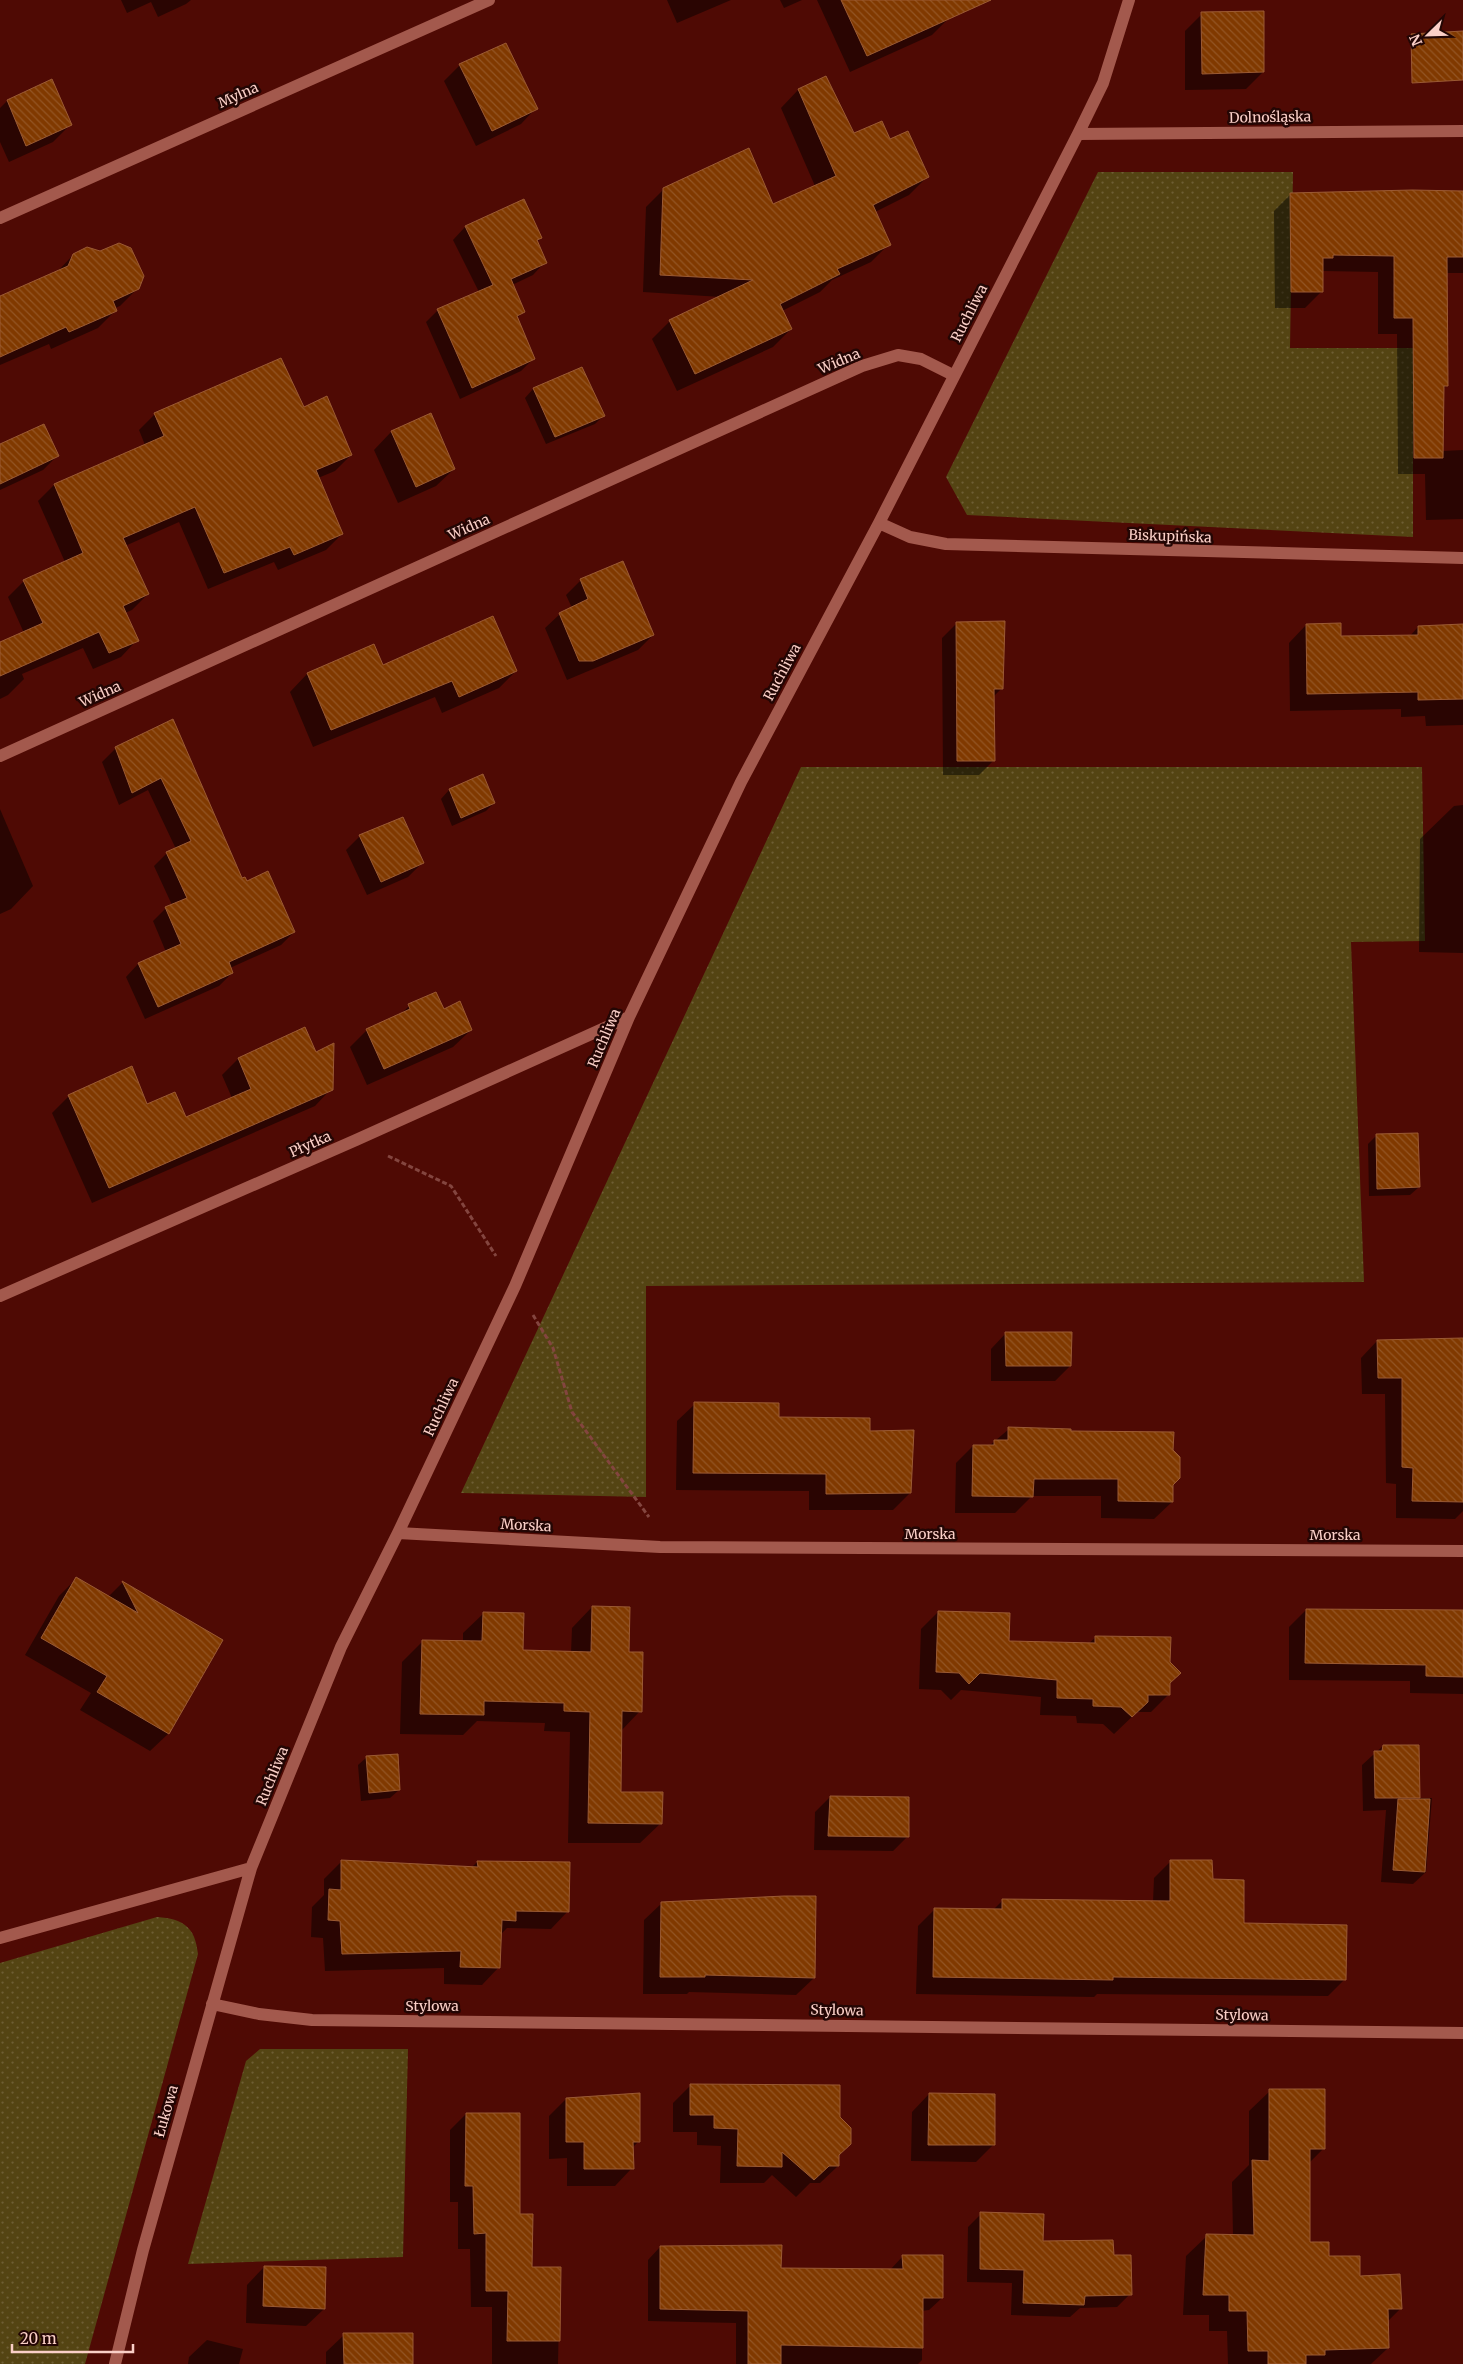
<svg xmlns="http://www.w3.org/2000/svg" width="1463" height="2364" font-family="Merriweather,serif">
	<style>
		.grass { fill: url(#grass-dots) }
		.shadow { fill: #0007 }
		.building { fill: url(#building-back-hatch); stroke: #9b5a33 }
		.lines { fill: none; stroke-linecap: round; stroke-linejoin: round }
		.path { stroke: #83453f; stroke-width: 3; stroke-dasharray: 5 2.5; stroke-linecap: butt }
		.street { stroke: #a3594d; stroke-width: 12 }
		.labels { text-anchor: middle; stroke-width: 5; stroke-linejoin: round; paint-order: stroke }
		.street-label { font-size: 14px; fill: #facfc7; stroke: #230604 }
	</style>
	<defs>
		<pattern id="grass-dots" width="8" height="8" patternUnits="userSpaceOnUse" patternTransform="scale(1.25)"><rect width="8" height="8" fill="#544413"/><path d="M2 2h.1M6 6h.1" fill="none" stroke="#6e5e34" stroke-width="1.8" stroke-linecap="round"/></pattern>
		<pattern id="building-back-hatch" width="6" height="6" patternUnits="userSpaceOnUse" patternTransform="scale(1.25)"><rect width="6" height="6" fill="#803900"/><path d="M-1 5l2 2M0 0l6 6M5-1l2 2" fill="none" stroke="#935524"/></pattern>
	</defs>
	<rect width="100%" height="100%" fill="#4f0a04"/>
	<path class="grass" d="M1098,172H1293L1290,348H1413V537L967,515L946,477Z
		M801,767H1422L1425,941L1351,942L1364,1282L646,1286V1497L461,1493Z
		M157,1917C184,1919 195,1927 198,1954L85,2364H0V1963Z
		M260,2049H408L403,2257L188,2264L246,2061Z"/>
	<path class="shadow" d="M121,0H191L186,4L158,17L151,2L127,13Z
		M667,0H731L677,23Z
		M780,0H802L784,8Z
		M817,0H941L949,18L932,35L850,72Z
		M1202,14L1263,72L1246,89L1185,90V31Z
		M460,65L536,108L521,124L476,146L444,81Z
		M826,78L853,135L889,141L927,177L909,195L875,212L889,244L871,262L832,280L820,292L782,311L791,329L773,347L677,391L652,339L670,321L721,297L643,292L646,207L664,189L773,206L815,186L781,108L798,90Z
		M7,101L71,124L53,142L9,162L0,142V108Z
		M1463,192V273H1446L1447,385L1442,390V451L1463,450V519L1426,520L1425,474H1398L1397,334H1378V272L1322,271V291L1305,308H1275L1274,211L1291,194Z
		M524,201L541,238L537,242L545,262L533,275L512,285L524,311L517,318L533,359L521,371L460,399L426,322L438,310L479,292L453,240L465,227Z
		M73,255L138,288L120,306L115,308V311L98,328L51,349L49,344L0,365V297L56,273Z
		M582,369L603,416L595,424L546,444L525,398L533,389Z
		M303,408L351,455L335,471L318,478L342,534L326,550L278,570L274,562L208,589L179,522L125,546L148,594L132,610L125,613L137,640L121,657L93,669L83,648L22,674L24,679L8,695L0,699V644L24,633L8,597L24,581L65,562L38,501L54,485L145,445L139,430L155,414Z
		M430,415L454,469L436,486L398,503L374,450L391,432Z
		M0,446L57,456L43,470L0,490Z
		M581,580L653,635L638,650L567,680L545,628L560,614L572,608L566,595Z
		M957,623L1002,688L993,697L994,760L979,775H943L942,638Z
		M1306,625L1340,638L1409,637L1418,627L1463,626V725L1426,726L1425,716L1401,717V709L1290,711L1289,643Z
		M373,646L382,666L516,671L499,688L442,713L435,697L313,747L290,692L307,674Z
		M173,721L241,880L294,932L281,945L230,968L232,973L219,986L145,1019L126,977L138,964L166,952L153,921L166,908L172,905L154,866L167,853L176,849L148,790L119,805L102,762L115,749Z
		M483,776L494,803L486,811L452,826L441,799L449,790Z
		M1463,805V953L1419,952L1420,839L1454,806Z
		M0,809L33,886L11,909L0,914Z
		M360,836L422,863L408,877L367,895L346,850Z
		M409,1006L443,1010L471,1030L453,1047L367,1085L350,1047L367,1030L400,1015Z
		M304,1029L331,1089L315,1106L92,1203L52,1113L69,1096L186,1119L232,1098L222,1075L238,1059Z
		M1376,1136L1419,1187L1410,1195L1369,1196L1368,1144Z
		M1006,1333L1070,1366L1055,1381H991V1349Z
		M1463,1339V1511L1455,1519L1396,1518V1484L1386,1483L1385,1394H1362L1361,1358L1377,1341Z
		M695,1404L868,1432L910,1493L893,1510H809V1491L676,1490L677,1421Z
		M1009,1429L1171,1485L1172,1502L1154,1519L1101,1518V1496H1032L1015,1513H955L956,1463L973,1446H989Z
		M76,1579L108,1597L122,1583L221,1640L168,1734L150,1751L80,1710L91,1693L25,1655L59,1596Z
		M592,1607L628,1653L640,1711L621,1731L620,1793L661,1823L640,1843H568L570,1732L544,1731L545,1723L477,1721L463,1735L400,1734L402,1662L422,1642H463V1633L484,1613L522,1651L571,1653L572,1628Z
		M1306,1610L1463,1612V1694L1410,1693V1681L1289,1680V1627Z
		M938,1612L1008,1642L1088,1644L1096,1637L1168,1695L1151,1712H1137L1114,1734L1103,1724L1077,1723L1076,1716L1040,1715L1041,1697L961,1690L951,1700L941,1690L919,1689L921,1629Z
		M1383,1746L1419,1798H1432L1426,1872L1413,1884L1381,1882L1386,1810L1363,1811L1362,1765Z
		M367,1757L399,1790L390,1798L361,1801L358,1765Z
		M830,1797L908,1836L893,1851L814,1850L815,1812Z
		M1171,1861L1211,1881L1243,1924L1345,1979L1328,1996L1097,1994L1094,1997L916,1994L918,1926L935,1909L993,1910L1003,1900L1153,1902L1154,1878Z
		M341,1862L471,1868L477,1862L568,1911L551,1929L507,1928L500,1935L499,1967L482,1985L444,1984V1968L325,1971L323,1938L311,1937L312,1907L324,1895V1879Z
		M662,1903L814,1978L796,1995L689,1992L687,1994H643L644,1920Z
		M691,2085L838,2117V2166L820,2183H810L796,2197L772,2175L764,2183H720L721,2146L697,2145V2132H673V2103Z
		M1270,2091L1324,2148L1309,2163L1308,2243L1401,2308L1387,2322L1388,2348L1371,2364H1228L1227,2331H1209V2315H1183L1186,2256L1207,2236H1233L1232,2182L1249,2165V2111Z
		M639,2094V2141L632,2148V2168L615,2186H567V2158L549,2159V2116L566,2099Z
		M929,2094L993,2145L976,2162L911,2161L912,2112Z
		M466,2114L519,2215L531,2268H560L558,2364H492V2307H471L470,2249H458V2202H450V2130Z
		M981,2214L1041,2242L1130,2294L1117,2307L1080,2308L1070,2317L1011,2315L1012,2283L967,2282L968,2227Z
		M660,2247L780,2269L890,2270L903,2256L942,2298L929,2310L922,2311V2360L918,2364H736V2323L648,2321V2260Z
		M264,2267L324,2309L306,2326L246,2323L247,2285Z
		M344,2335L413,2364H326V2352Z
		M207,2340L243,2349L239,2364H188L189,2357Z"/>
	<path class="building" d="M841,0H991L867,56Z
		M1264,11V72L1202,74L1201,12Z
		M1463,31V80L1412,83L1411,34Z
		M506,43L538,109L492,131L459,64Z
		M826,76L854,133L882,121L890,139L908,131L929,177L873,205L891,245L837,269L840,274L780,304L792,329L695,374L669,320L753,280L660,275L663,188L749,148L773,204L836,176L798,89Z
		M52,79L72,125L26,146L7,100Z
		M1412,190L1463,191V257H1447L1448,386H1444L1443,458H1414L1413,318H1394V256L1333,255V258H1323V292H1291L1290,193Z
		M524,199L542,238L537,240L547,263L511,279L525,312L517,316L535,359L472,388L437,309L493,285L465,226Z
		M119,243L131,248L144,276L139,289L113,301L117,311L69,332L66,327L0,357V296L68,266L73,254L87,247L100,251Z
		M281,358L304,407L327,396L352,455L316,470L343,534L294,555L290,547L224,573L195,507L123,538L149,594L123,606L139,641L109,653L99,632L0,676V642L43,623L23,580L83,553L54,484L164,436L154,413Z
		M582,367L605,416L555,437L533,388Z
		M431,413L455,469L416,487L391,431Z
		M44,424L59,456L0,484V444Z
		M623,561L654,635L593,661H579L559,613L588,599L580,579Z
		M493,616L517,671L459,697L452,681L331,730L307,673L374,644L383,665Z
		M1005,621L1003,689H994L995,761H957L956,622Z
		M1341,623V636L1418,635V626L1463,624V699L1418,700V692L1307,694L1306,624Z
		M173,719L242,878L245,877L247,881L268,871L295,932L229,962L233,973L158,1007L138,963L181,944L165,907L187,898L166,852L191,841L161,778L132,793L115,747Z
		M483,774L495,803L461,818L449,789Z
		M403,817L424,863L381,882L359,835Z
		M436,992L444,1009L460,1001L472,1030L384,1069L366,1029L410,1009L408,1004Z
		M305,1027L316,1052L334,1043L333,1090L109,1188L68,1095L132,1066L147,1104L175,1092L186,1117L251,1089L238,1058Z
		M1418,1133L1420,1187L1377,1189L1376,1134Z
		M1005,1332H1072L1071,1366H1006Z
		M1463,1338V1502L1412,1501L1413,1468L1402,1467V1378H1378L1377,1340Z
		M694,1402L779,1403V1417L870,1418V1431L914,1430L911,1493L826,1494V1474L693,1473Z
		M1008,1427L1071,1429V1431L1174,1432L1173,1450L1180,1457V1478L1173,1485V1502L1118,1501V1479H1034L1033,1497L972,1496L973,1445H994V1440H1008Z
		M76,1577L138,1613L122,1581L223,1640L169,1734L97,1692L107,1676L41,1638Z
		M592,1606L630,1607L629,1652H643L642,1712L622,1711L621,1792H663L662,1824L588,1823L590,1712L564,1711V1703L484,1701V1715L420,1714L422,1640L482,1641L483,1612L524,1613L523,1650L591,1652Z
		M1306,1609L1463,1610V1677L1426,1676V1665L1305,1663Z
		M938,1611L1010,1613L1009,1641L1095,1643V1636L1171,1637L1170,1662L1181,1673L1170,1683V1695H1148V1702L1132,1717L1121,1707L1093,1706V1699L1057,1698V1680L980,1673L969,1684L959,1673L936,1672Z
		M1383,1745H1419L1420,1798H1375L1374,1751H1382Z
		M398,1754L400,1790L369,1793L366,1756Z
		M830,1796L909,1797V1837L828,1836Z
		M1398,1799H1430L1425,1872L1393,1870Z
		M341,1860L478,1867L477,1861L570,1862L569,1912L516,1911V1921L502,1920L500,1968L460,1967L461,1951L342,1954L340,1921L328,1920L329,1889L341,1890Z
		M1170,1860H1212L1213,1879L1244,1880V1923L1347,1925L1346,1980L1113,1977V1980L933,1977L934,1908L1002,1909V1899L1170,1901Z
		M784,1896H816L815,1978L705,1975V1977H660L661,1902Z
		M690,2084L840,2085V2117L851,2128V2144L839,2155V2166H829L814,2180L782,2152V2167L737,2166L738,2129L714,2128V2115H690Z
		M1269,2089H1325V2149H1310V2242H1329V2256H1360V2276L1400,2274L1402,2309H1388L1389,2348L1325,2350V2355H1306V2364H1268V2351H1248L1247,2311H1229V2295H1203L1206,2234L1254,2235L1252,2160L1269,2161Z
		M640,2093V2142H633L634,2169H584V2142H566V2098Z
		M929,2093L995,2094V2145H928Z
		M466,2113H520V2214H533L532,2267H561L560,2341H507L508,2291H486V2233L474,2234L473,2186H465Z
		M980,2212L1044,2214L1043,2241L1113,2240L1114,2255H1131L1132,2295L1085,2296L1084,2305L1023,2303L1024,2270L980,2269Z
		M782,2245L781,2268L903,2269L902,2255H943V2298H923V2348L781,2345V2364H748V2311L660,2309V2246Z
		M264,2266L326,2267L325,2309L263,2306Z
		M343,2333H413V2364H344Z"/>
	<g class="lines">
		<path class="path" d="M388,1156L451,1186L496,1256
			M533,1315L553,1348L572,1412L649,1517"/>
		<path class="street" d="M1078,134L1463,131
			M0,218L489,0
			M879,523L910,537L946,544L1463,558
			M0,756L862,366L898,355L921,359L953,375
			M0,1296L356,1140L629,1017
			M398,1533L660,1547L1463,1551
			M0,1938L251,1868
			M212,2004L259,2014L312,2020L1463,2033
			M115,2364L143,2250L251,1868L341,1647L398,1533L515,1286L629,1017L741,782L879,523L1078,134L1103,83L1129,0"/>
	</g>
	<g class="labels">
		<g class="street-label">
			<text transform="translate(238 95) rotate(-24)" y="5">Mylna</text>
			<text transform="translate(1270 117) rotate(-1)" y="5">Dolnośląska</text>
			<text transform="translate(969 313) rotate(-63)" y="5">Ruchliwa</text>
			<text transform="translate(839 361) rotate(-23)" y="5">Widna</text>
			<text transform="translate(469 527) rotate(-24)" y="5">Widna</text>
			<text transform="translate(1170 536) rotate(2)" y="5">Biskupińska</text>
			<text transform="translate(782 672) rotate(-62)" y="5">Ruchliwa</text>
			<text transform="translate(100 694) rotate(-24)" y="5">Widna</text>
			<text transform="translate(604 1038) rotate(-67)" y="5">Ruchliwa</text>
			<text transform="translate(310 1144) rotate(-24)" y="5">Płytka</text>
			<text transform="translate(441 1407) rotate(-65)" y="5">Ruchliwa</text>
			<text transform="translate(526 1525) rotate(3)" y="5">Morska</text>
			<text x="930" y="1539">Morska</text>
			<text x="1335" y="1540">Morska</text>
			<text transform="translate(272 1776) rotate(-68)" y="5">Ruchliwa</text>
			<text x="432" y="2011">Stylowa</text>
			<text transform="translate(837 2010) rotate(1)" y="5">Stylowa</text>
			<text transform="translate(1242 2015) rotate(1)" y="5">Stylowa</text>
			<text transform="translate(166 2111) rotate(-74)" y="5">Łukowa</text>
		</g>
	</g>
	<g transform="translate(1428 35) rotate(247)" stroke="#230604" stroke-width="4" paint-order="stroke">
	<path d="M0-4L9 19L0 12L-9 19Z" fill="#facfc7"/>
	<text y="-8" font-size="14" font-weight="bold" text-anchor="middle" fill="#facfc7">N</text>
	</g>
	<path d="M12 2344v8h121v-8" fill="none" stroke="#facfc7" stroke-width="2.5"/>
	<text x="20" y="2344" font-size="15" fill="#facfc7" stroke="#230604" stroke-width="4" paint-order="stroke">20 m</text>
</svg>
